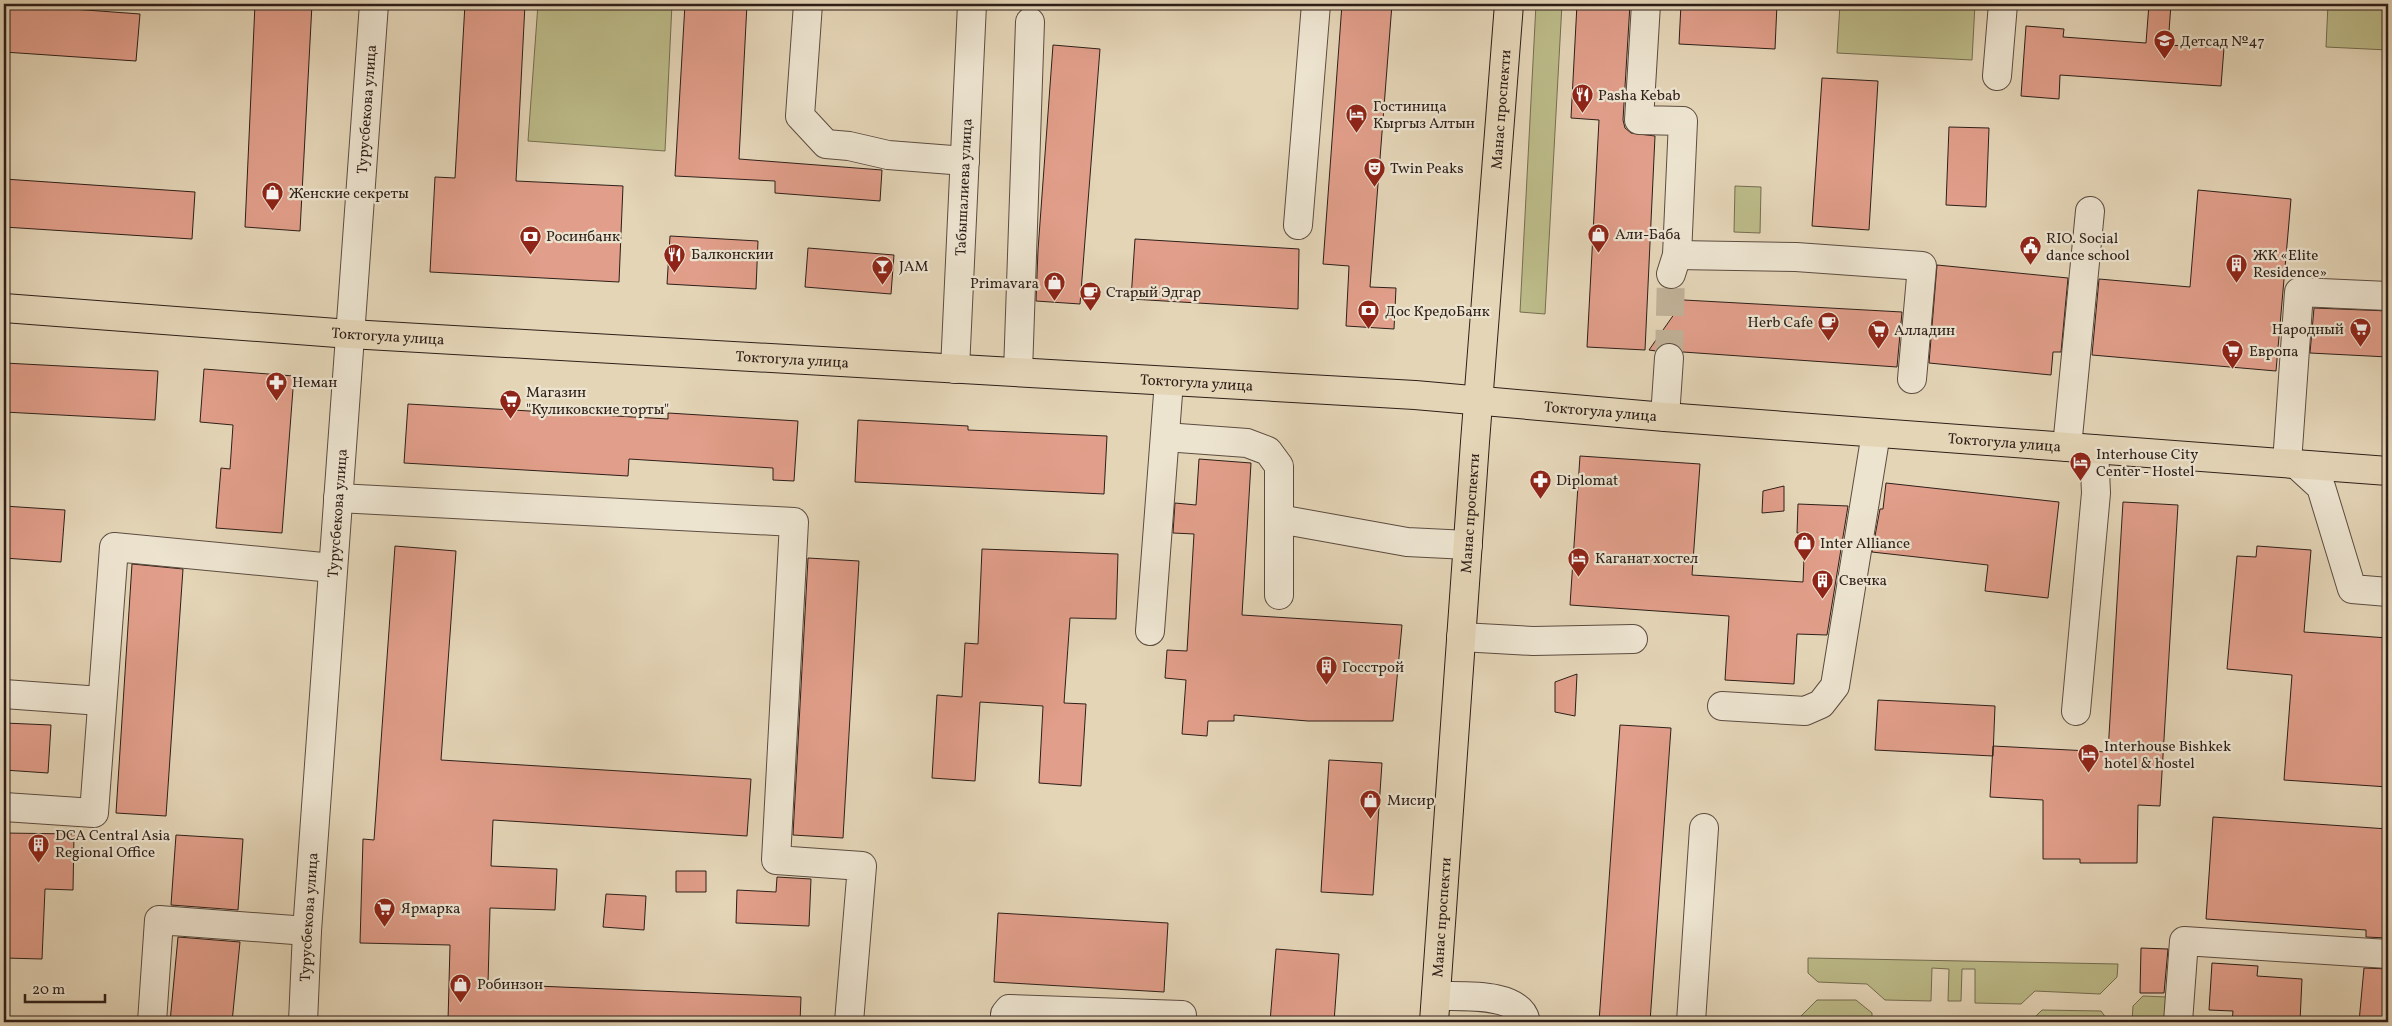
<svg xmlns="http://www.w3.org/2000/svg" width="2392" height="1026" font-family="Vollkorn,serif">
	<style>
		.green { fill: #bcbb89; stroke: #756d51 }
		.building { fill: #e19e8a; stroke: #2e1f19 }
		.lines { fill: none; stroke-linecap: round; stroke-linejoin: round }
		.minor-tunnel { stroke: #c0b197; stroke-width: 28; stroke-dasharray: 28 14; stroke-linecap: butt }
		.minor-casing { stroke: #5c4c40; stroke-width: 30 }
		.major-casing { stroke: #2e1f19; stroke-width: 30 }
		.minor { stroke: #ede4d0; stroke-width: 28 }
		.major { stroke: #e4d5b7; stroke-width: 28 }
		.labels { text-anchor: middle; stroke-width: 4.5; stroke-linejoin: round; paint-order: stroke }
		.poi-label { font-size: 15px; fill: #2e1f19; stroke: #ede4d0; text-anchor: start }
		.street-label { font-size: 15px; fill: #2e1f19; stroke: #ede4d0 }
	</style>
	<rect width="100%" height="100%" fill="#e4d5b7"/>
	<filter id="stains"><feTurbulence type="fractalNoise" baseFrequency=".004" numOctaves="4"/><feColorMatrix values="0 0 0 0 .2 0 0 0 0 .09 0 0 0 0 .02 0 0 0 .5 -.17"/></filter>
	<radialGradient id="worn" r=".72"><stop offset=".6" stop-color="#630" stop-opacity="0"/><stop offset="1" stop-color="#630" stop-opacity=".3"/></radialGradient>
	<path class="green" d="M538,4H672L665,151L528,141Z
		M1536,4H1562L1545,314L1520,312Z
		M1840,4H1975L1972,60L1837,53Z
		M2328,4H2388V50L2326,47Z
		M1735,186L1761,187L1760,233L1734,232Z
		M1808,958L2118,964L2117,977L2100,994L2035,991L2021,1004L1975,1003V969H1962L1961,1001H1948L1949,969L1932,968L1931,1001L1885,1000L1867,984L1818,982L1808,973Z
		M2143,996L2167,997L2166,1022H2132L2133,1006Z
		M1817,1000H1856L1872,1013V1022H1800V1017Z
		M2042,1010L2101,1011L2109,1022H2030Z"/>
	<path class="building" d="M4,4L140,14L136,61L4,52Z
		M255,4H312L300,231L245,227Z
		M465,4H525L516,181L623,186L619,282L430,272L435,177L455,178Z
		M685,4H747L739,159L882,170L880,201L775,193V181L675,176Z
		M1342,4H1392L1370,287L1396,288L1394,329L1346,326L1349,266L1323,264Z
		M1577,4H1630L1623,120L1625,128L1631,133L1655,136L1645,350L1587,347L1599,120L1571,118Z
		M1681,4H1777L1775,49L1679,44Z
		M2149,4H2171L2168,45L2224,48L2221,86L2060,75L2059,99L2021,96L2026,26L2064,29L2063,37L2146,43Z
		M1053,45L1100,49L1080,304L1036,301L1038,250Z
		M1822,78L1878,81L1869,230L1812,226Z
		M1949,127L1989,128L1986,207L1946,205Z
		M4,179L195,192L192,239L4,227Z
		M2198,190L2291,199L2276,371L2092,355L2099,279L2190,287Z
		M670,236L758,241L756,289L667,284Z
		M1135,239L1299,249L1298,309L1131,299Z
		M808,248L894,255L891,294L805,287Z
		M1937,265L2068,278L2061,352H2053L2051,375L1929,363Z
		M1684,300L1902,312L1897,367L1683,352L1678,345L1670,342L1662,344L1656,351L1649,350Z
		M2314,308L2388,311V357L2310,353Z
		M4,363L158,371L155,420L4,412Z
		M204,369L294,376L282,533L216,528L221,468L230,469L233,425L200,422Z
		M408,404L668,419V413L798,421L794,481L773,480V468L629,459L628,476L404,463Z
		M858,420L968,426V430L1107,436L1104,494L855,482Z
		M1580,456L1700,464L1692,575L1803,582L1805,534L1797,533L1798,504L1848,506L1827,635L1797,634L1794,684L1725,680L1729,616L1570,605Z
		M1199,459L1251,463L1242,615L1402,625L1393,721H1308L1234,715V721H1208L1207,736L1182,734L1186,680L1165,678L1167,650L1187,651L1194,534L1173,533L1175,503L1196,505Z
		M1886,483L2059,502L2048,598L1985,591L1988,565L1872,552L1880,509H1883Z
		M1784,486V511L1762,513L1763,491Z
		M2123,502L2178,505L2160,806L2138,805L2137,863H2080V859H2043V800L1990,797L1993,746L2108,752Z
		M4,506L65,510L61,562L4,558Z
		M395,546L456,551L441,760L751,779L747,836L493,820L491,866L557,869L555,910L490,908L488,984L801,997L800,1022H448L450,945L360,943L363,839L374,840Z
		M2257,546L2311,550L2304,632L2388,638V787L2284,780L2292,675L2227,669L2237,556L2256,557Z
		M982,549L1118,554L1116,619L1070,618L1064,703L1086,704L1081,786L1039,783L1043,706L980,702L975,781L932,778L937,695L962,697L965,643L978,644Z
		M808,558L859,561L843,838L793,835Z
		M132,564L183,569L166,816L116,813Z
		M1577,674L1575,716L1555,712V682Z
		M1878,700L1995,706L1993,756L1875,750Z
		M4,723L51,725L48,773L4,770Z
		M1620,725L1671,728L1650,1022H1599Z
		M1329,760L1382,763L1373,895L1321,892Z
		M2213,817L2388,829V938L2366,937V930L2206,919Z
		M4,833L74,834L73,890L45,889L42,959L4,958Z
		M176,835L243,839L238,910L171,905Z
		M676,871H706V892H676Z
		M777,877L811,879L809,926L736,923L737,890L776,892Z
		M606,894L646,896L644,930L603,927Z
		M998,913L1168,923L1164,992L994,982Z
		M178,937L240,942L232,1022H170Z
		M2141,948L2168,949L2164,993H2140Z
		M1276,949L1339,954L1334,1022H1270Z
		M2212,963L2258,966L2257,976L2302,979L2300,1022H2232L2233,1011L2209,1010Z
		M2364,968L2388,969V1022H2359Z"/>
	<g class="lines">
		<path class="minor-tunnel" d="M1669,358L1671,274"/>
		<defs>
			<g id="minor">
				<path d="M808,4L800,116L826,144L849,146L888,155L965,161"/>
				<path d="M1646,4L1639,120L1683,121L1677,255L1671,274"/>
				<path d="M1997,76L2003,4"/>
				<path d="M1298,225L1316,4"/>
				<path d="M1677,255L1796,257L1922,266L1912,379"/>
				<path id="s1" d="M955,369L972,4"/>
				<path d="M1018,372L1030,22"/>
				<path d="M1665,417L1669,358"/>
				<path d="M1165,437L1247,443L1268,451L1279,466V595"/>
				<path d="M2067,447L2090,211"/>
				<path d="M2287,463L2299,292L2388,296"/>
				<path d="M2296,464L2321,487L2352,589L2388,592"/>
				<path d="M338,498L794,522L776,860L862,866L849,1022"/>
				<path d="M1279,519L1407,542L1468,545"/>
				<path d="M1150,631L1169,381"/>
				<path d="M1461,637L1533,641L1633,639"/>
				<path d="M4,694L101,701"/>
				<path d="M1722,706L1805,711L1821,704L1835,686L1876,433"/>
				<path d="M2076,711L2096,493L2094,449"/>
				<path d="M4,807L94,813L114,547L333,568"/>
				<path d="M1436,996C1459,997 1520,991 1526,1022"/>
				<path d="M152,1022L159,920L307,931"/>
				<path id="s2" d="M303,1022L307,931L374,4"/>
				<path d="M1005,1022V1014L1009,1009L1182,1015"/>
				<path d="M1691,1022L1704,828"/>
				<path d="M2178,1022L2184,941L2388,954"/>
			</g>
			<g id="major">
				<path id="s3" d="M4,308L350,334L1415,395L1665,417L2388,471"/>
				<path id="s4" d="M1434,1022L1475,442L1509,4"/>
			</g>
		</defs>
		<use href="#minor" class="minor-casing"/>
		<use href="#major" class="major-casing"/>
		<use href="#minor" class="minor"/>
		<use href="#major" class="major"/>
	</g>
	<defs>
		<symbol id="school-pin" viewBox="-11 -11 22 30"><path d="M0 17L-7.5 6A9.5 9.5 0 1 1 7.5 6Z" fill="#8f2418" stroke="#ede4d0"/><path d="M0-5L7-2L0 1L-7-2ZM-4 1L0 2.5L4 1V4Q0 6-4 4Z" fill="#fff"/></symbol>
		<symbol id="restaurant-pin" viewBox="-11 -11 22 30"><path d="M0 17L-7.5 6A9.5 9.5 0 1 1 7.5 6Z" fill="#8f2418" stroke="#ede4d0"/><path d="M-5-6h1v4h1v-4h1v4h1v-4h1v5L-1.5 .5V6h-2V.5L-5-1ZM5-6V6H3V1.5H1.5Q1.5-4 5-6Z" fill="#fff"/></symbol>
		<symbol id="hotel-pin" viewBox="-11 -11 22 30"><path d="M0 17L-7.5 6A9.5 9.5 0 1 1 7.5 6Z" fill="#8f2418" stroke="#ede4d0"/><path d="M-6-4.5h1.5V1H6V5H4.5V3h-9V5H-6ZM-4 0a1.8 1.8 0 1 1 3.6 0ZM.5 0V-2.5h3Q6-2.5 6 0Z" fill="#fff"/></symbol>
		<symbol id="theatre-pin" viewBox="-11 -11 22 30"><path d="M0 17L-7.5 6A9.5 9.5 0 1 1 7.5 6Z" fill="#8f2418" stroke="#ede4d0"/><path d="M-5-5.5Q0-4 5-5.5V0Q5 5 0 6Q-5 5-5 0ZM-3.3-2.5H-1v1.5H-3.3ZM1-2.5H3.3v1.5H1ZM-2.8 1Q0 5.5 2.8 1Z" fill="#fff"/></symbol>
		<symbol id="shop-pin" viewBox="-11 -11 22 30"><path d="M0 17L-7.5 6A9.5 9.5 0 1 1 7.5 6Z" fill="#8f2418" stroke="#ede4d0"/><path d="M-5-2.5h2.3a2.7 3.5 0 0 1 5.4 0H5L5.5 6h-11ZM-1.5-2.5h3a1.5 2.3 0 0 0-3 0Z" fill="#fff"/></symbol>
		<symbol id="bank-pin" viewBox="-11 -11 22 30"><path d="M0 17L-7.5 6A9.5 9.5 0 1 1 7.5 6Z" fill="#8f2418" stroke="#ede4d0"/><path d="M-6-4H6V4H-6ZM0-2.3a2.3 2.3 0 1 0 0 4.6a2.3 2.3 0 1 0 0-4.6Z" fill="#fff"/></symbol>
		<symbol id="civic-pin" viewBox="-11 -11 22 30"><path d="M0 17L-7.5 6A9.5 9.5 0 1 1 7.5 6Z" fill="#8f2418" stroke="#ede4d0"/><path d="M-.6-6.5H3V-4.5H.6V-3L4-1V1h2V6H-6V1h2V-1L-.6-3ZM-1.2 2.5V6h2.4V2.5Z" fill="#fff"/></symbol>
		<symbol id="building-pin" viewBox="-11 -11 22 30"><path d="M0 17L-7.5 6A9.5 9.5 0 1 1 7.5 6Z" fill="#8f2418" stroke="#ede4d0"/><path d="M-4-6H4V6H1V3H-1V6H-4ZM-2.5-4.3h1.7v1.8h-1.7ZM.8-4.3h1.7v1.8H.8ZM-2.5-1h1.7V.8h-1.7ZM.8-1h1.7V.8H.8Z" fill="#fff"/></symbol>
		<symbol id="bar-pin" viewBox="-11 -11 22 30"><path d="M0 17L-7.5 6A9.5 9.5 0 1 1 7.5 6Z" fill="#8f2418" stroke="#ede4d0"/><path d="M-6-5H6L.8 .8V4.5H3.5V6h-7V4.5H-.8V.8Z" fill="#fff"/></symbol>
		<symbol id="cafe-pin" viewBox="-11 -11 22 30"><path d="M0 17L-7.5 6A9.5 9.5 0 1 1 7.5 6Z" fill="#8f2418" stroke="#ede4d0"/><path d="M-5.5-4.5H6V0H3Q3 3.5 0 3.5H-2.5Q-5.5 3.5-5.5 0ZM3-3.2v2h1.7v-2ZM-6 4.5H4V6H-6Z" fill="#fff"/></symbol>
		<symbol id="supermarket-pin" viewBox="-11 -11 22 30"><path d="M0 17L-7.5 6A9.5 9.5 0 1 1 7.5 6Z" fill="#8f2418" stroke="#ede4d0"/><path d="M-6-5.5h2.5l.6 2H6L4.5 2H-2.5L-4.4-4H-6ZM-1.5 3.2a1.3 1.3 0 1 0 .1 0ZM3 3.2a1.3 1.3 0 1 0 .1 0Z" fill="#fff"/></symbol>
		<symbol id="pharmacy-pin" viewBox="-11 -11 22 30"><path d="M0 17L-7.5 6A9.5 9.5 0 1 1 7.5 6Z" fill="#8f2418" stroke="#ede4d0"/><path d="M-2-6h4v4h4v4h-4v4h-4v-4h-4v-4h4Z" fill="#fff"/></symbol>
	</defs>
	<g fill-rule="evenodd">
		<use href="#school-pin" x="2152" y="28" width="25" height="34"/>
		<use href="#restaurant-pin" x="1570" y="82" width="25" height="34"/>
		<use href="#hotel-pin" x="1344" y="102" width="25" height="34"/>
		<use href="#theatre-pin" x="1362" y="156" width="25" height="34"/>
		<use href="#shop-pin" x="260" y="180" width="25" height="34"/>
		<use href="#shop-pin" x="1586" y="222" width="25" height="34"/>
		<use href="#bank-pin" x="518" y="224" width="25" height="34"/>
		<use href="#civic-pin" x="2018" y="234" width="25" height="34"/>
		<use href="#restaurant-pin" x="662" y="242" width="25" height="34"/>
		<use href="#building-pin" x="2224" y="252" width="25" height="34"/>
		<use href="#bar-pin" x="870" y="254" width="25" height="34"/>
		<use href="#shop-pin" x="1042" y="270" width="25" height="34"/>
		<use href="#cafe-pin" x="1078" y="280" width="25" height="34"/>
		<use href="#bank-pin" x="1356" y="298" width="25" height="34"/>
		<use href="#cafe-pin" x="1816" y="310" width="25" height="34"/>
		<use href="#supermarket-pin" x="2348" y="316" width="25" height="34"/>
		<use href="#supermarket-pin" x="1866" y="318" width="25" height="34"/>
		<use href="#supermarket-pin" x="2220" y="338" width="25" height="34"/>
		<use href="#pharmacy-pin" x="264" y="370" width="25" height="34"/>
		<use href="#supermarket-pin" x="498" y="388" width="25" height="34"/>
		<use href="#hotel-pin" x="2068" y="450" width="25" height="34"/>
		<use href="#pharmacy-pin" x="1528" y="468" width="25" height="34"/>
		<use href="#shop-pin" x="1792" y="530" width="25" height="34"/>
		<use href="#hotel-pin" x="1566" y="546" width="25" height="34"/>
		<use href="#building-pin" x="1810" y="568" width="25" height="34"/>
		<use href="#building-pin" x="1314" y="654" width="25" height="34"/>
		<use href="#hotel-pin" x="2076" y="742" width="25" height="34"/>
		<use href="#shop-pin" x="1358" y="788" width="25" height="34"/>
		<use href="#building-pin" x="26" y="832" width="25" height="34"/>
		<use href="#supermarket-pin" x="372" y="896" width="25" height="34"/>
		<use href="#shop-pin" x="448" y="972" width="25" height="34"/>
	</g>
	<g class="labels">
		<g class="poi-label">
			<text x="2180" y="46">Детсад №47</text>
			<text x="1598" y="100">Pasha Kebab</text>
			<text x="1373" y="111">Гостиница<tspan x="1373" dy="17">Кыргыз Алтын</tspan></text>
			<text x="1390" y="173">Twin Peaks</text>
			<text x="289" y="198">Женские секреты</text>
			<text x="1615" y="239">Али-Баба</text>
			<text x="546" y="241">Росинбанк</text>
			<text x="2046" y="243">RIO. Social<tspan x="2046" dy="17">dance school</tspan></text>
			<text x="691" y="259">Балконскии</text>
			<text x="2253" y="260">ЖК «Elite<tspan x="2253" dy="17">Residence»</tspan></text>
			<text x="899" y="271">JAM</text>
			<text x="1039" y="288" text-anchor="end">Primavara</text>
			<text x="1106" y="297">Старый Эдгар</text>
			<text x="1385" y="316">Дос КредоБанк</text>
			<text x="1813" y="327" text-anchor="end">Herb Cafe</text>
			<text x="2344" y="334" text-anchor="end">Народный</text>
			<text x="1894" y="335">Алладин</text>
			<text x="2249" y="356">Европа</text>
			<text x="292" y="387">Неман</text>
			<text x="526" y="397">Магазин<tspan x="526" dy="17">"Куликовские торты"</tspan></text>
			<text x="2096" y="459">Interhouse City<tspan x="2096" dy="17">Center - Hostel</tspan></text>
			<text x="1556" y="485">Diplomat</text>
			<text x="1820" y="548">Inter Alliance</text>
			<text x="1595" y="563">Каганат хостел</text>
			<text x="1839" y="585">Свечка</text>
			<text x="1342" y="672">Госстрой</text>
			<text x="2104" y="751">Interhouse Bishkek<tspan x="2104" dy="17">hotel &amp; hostel</tspan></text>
			<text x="1387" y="805">Мисир</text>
			<text x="55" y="840">DCA Central Asia<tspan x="55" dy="17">Regional Office</tspan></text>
			<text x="401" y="913">Ярмарка</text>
			<text x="477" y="989">Робинзон</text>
		</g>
		<g class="street-label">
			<text dy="5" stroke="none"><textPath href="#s2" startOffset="915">Турусбекова улица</textPath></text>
			<text dy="5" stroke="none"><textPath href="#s4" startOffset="915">Манас проспекти</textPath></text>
			<text dy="5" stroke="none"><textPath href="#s1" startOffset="182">Табышалиева улица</textPath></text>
			<text dy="5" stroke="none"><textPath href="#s3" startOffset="385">Токтогула улица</textPath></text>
			<text dy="5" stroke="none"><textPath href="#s3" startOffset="790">Токтогула улица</textPath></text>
			<text dy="5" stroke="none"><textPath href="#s3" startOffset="1195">Токтогула улица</textPath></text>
			<text dy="5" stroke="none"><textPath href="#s3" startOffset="1600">Токтогула улица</textPath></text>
			<text dy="5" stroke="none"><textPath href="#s3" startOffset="2005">Токтогула улица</textPath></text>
			<text dy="5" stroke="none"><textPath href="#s2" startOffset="510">Турусбекова улица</textPath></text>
			<text dy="5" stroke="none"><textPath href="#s4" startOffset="510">Манас проспекти</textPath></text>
			<text dy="5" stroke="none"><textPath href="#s2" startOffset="105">Турусбекова улица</textPath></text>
			<text dy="5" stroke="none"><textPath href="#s4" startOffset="105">Манас проспекти</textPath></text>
		</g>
	</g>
	<rect width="2392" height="1026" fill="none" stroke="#e4d5b7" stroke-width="20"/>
	<rect x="5" y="5" width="2382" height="1016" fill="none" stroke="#2e1f19" stroke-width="2.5"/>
	<rect x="10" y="10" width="2372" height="1006" fill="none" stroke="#2e1f19"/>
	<path d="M25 994v8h80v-8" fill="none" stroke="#2e1f19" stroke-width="2.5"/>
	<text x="32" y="994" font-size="15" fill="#2e1f19" stroke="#ede4d0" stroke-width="4" paint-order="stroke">20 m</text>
	<rect width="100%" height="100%" filter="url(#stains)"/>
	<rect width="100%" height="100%" fill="url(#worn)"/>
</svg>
